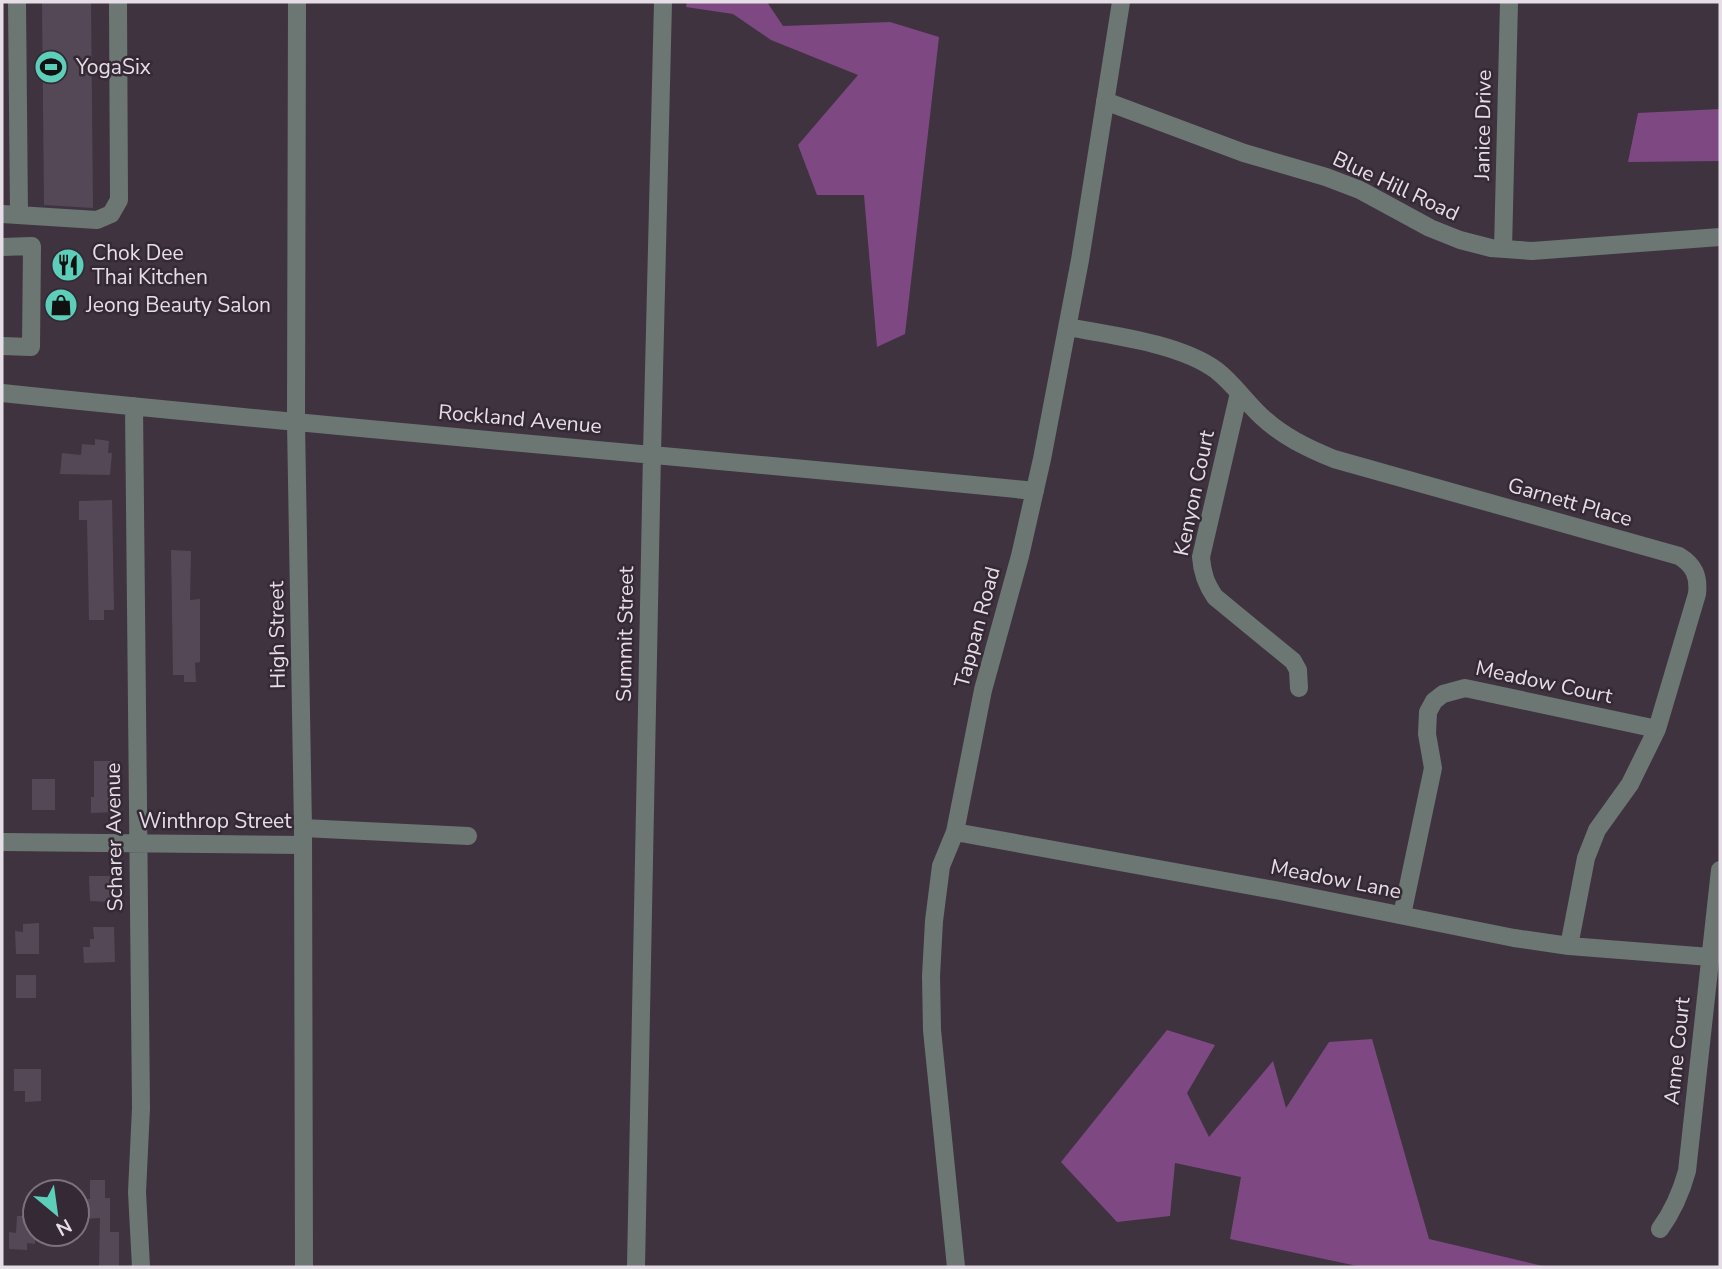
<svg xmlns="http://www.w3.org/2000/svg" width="1722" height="1269" font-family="'Nunito Sans',sans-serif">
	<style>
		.forest { fill: #7e4882 }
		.building { fill: #554856 }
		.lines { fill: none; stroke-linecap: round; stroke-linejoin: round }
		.minor { stroke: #6c7774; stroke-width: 18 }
		.labels { text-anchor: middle; stroke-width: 5; stroke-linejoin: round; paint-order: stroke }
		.poi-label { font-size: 21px; fill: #e6dee6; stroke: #352935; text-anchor: start }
		.street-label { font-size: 21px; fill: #e6dee6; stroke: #352935 }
	</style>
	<rect width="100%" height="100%" fill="#3f3340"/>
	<path class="forest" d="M687,2H767L783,26L890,22L939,37L905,334L877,347L864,195H817L798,145L858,75L771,40L733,14L686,7Z
		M1720,109V161L1628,162L1638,113Z
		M1167,1030L1215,1045L1187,1093L1209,1137L1273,1061L1286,1108L1329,1042L1372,1039L1429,1239L1547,1267H1362L1230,1239L1241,1177L1175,1163L1170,1216L1117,1222L1061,1162Z"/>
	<path class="building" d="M42,2H91L93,208L44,205Z
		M95,439L109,441L108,453H112L110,475L60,474L62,453L81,455L82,444L95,445Z
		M112,500L114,610H104V620H89L87,520H79V501Z
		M171,550L191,551L190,600L200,599V662L195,663L196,682H184V675H173Z
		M94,761H115L117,812L91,813V797H94Z
		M32,779H55V810H32Z
		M89,876H110V902L90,901Z
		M39,923V954H16L15,931L23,932V924Z
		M93,927H114L115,962L84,963L83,947H90V939H94Z
		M16,975H36V998H16Z
		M14,1069H41V1101L25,1102V1091H14Z
		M90,1180H105V1198H110V1232H119V1267H99L100,1218L81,1219L80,1199H90Z
		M17,1216H35V1244L27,1243V1250L9,1249V1232L16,1233Z"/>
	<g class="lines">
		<path class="minor" d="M17,2L19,215
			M297,2L296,423L303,828L304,1267
			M1105,101L1244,153L1326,177L1360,190L1430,228L1460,240L1491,248L1532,251L1720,237
			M2,214L97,220L111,214L119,200L118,2
			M2,247L32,246L31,347L2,346
			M1503,249L1509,2
			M1068,327C1113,336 1179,343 1216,370C1233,383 1245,401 1261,416C1282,436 1307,448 1334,459L1679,556C1694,565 1699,576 1697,594L1657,729L1630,784L1597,830L1586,858L1569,946
			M2,393C346,429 691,457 1035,491
			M1239,393L1201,557C1202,573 1206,584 1215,597L1293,661L1298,670L1299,688
			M134,406L141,1108L137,1192L141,1267
			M303,828L468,836
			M955,832L1280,891L1514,938L1569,946L1710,957
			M2,842L302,845
			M1402,915L1433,768L1427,734L1428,712L1434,701L1443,694L1465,688L1657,729
			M1660,1229C1673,1211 1681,1193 1687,1171L1720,870
			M636,1267L652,453L663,2
			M956,1267L932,1030L931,976L934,921L941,866L955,832L983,690L1020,556L1042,459L1080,260L1121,2"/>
	</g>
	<defs>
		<symbol id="stadium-disc" viewBox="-11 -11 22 22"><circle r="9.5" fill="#5cceba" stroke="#352935"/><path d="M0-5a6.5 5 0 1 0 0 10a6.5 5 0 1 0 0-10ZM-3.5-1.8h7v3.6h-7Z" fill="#111"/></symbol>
		<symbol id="restaurant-disc" viewBox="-11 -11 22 22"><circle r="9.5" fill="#5cceba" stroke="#352935"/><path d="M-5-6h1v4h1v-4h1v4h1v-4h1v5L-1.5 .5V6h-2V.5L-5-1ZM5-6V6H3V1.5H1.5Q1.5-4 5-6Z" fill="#111"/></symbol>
		<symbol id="shop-disc" viewBox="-11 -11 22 22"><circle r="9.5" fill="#5cceba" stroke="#352935"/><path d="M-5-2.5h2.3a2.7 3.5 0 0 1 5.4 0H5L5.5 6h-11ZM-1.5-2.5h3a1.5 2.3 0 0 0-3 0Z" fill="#111"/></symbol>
	</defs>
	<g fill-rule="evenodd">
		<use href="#stadium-disc" x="32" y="48" width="38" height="38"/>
		<use href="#restaurant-disc" x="49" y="246" width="38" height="38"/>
		<use href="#shop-disc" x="42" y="286" width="38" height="38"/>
	</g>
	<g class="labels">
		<g class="poi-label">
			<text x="76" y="74">YogaSix</text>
			<text x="92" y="260">Chok Dee<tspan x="92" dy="24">Thai Kitchen</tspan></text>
			<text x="86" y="312">Jeong Beauty Salon</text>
		</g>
		<g class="street-label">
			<text transform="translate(1483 125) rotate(-89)" y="7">Janice Drive</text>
			<text transform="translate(1396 186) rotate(25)" y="7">Blue Hill Road</text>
			<text transform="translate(520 419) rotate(5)" y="7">Rockland Avenue</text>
			<text transform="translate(1194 493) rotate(-78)" y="7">Kenyon Court</text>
			<text transform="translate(1570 502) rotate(16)" y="7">Garnett Place</text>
			<text transform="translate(977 627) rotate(-75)" y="7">Tappan Road</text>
			<text transform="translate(625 634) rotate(-89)" y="7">Summit Street</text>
			<text transform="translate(277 635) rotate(-91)" y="7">High Street</text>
			<text transform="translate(1544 682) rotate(12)" y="7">Meadow Court</text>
			<text x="215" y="828">Winthrop Street</text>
			<text transform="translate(114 837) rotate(-91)" y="7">Scharer Avenue</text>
			<text transform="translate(1336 879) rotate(11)" y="7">Meadow Lane</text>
			<text transform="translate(1677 1051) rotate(-84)" y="7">Anne Court</text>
		</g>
	</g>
	<rect width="1722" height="1269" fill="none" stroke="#e6dee6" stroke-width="7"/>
	<g transform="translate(56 1213) rotate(151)"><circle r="33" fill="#352935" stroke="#7c717c" stroke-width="2"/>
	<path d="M0-5L12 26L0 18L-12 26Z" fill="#5cceba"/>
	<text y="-10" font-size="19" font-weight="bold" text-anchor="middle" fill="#e6dee6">N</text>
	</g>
</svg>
